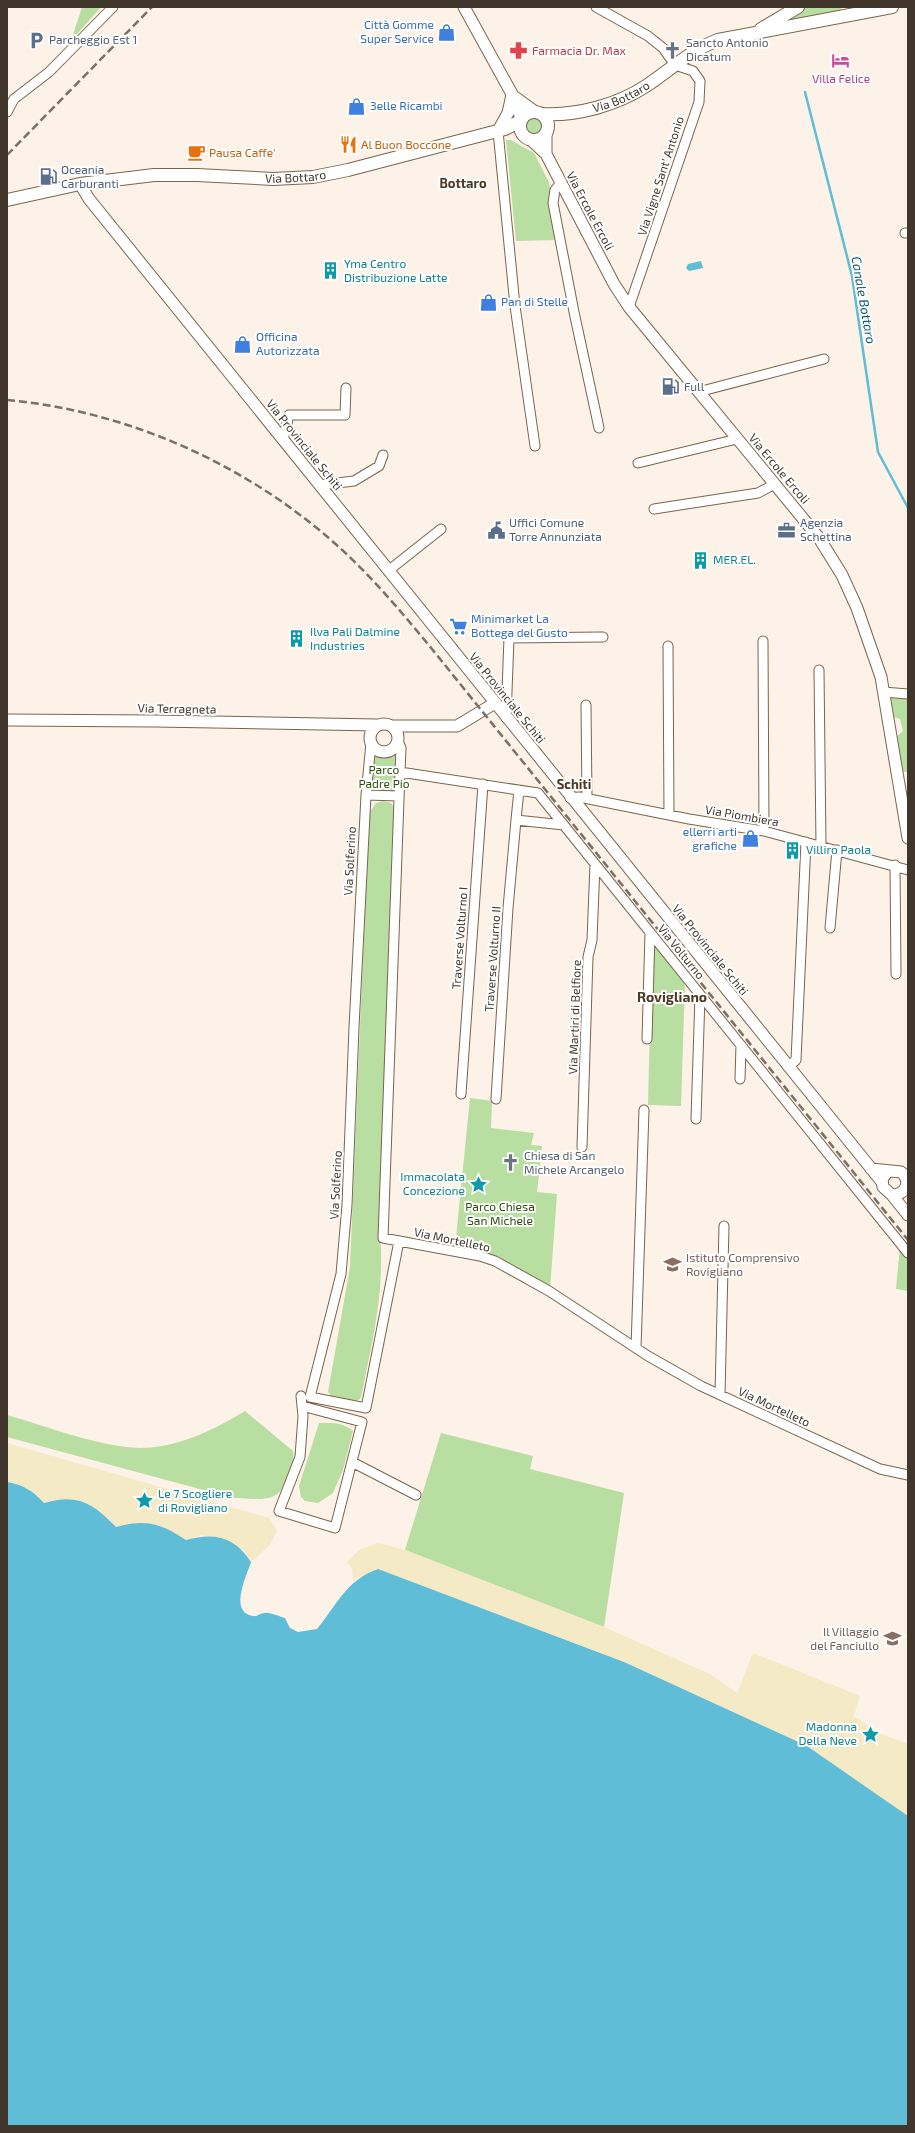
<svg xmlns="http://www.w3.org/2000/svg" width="915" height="2133" font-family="'Exo 2',sans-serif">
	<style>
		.green { fill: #b8dea2 }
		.sand { fill: #f4eac5 }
		.water { fill: #60bdd7 }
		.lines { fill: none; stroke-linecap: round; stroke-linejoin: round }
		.stream { stroke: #60bdd7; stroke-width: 2.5 }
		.minor-casing { stroke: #7b644c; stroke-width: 11 }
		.tertiary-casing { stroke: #7b644c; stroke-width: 13 }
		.secondary-casing { stroke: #7b644c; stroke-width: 14 }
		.minor { stroke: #fff; stroke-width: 9 }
		.tertiary { stroke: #fff; stroke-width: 11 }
		.secondary { stroke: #fff; stroke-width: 12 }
		.rail { stroke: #7a7065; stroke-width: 2.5; stroke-dasharray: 8 4; stroke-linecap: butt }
		.labels { text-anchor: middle; stroke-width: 4; stroke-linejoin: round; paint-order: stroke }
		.shop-label { font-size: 12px; fill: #366cbe; stroke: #fff; text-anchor: start }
		.service-label { font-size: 12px; fill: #4e5e75; stroke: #fff; text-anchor: start }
		.worship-label { font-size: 12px; fill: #5b616d; stroke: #fff; text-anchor: start }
		.health-label { font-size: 12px; fill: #be3a42; stroke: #fff; text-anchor: start }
		.hotel-label { font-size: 12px; fill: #b23c85; stroke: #fff }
		.street-label { font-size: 12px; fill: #40362b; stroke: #fff }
		.food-label { font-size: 12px; fill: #c56008; stroke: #fff; text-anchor: start }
		.culture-label { font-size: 12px; fill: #0d838f; stroke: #fff; text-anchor: start }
		.park-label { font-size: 12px; fill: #2b4f0d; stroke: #fff }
		.education-label { font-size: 12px; fill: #785e54; stroke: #fff; text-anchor: start }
		.neighbourhood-label { font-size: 13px; font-weight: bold; fill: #4e3922; stroke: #fff }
		.water-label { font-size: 13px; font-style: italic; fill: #0b5c6e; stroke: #fff }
		.quarter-label { font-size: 14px; font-weight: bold; fill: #4e3922; stroke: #fff }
	</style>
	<rect width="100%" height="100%" fill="#fdf2e7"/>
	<path class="green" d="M82,7H101L71,41Z
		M805,7H840L842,10L781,22Z
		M526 125a8 8 0 1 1 16 0a8 8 0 1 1-16 0Z
		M506,140H511L534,153L549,182L557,240L516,241Z
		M892,696L908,697V772H903L896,737L903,731L900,719L891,716L889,698Z
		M398,741L399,796L366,795L374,747L386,752L394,749Z
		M383,801L391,803L394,807L379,1235C382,1246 381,1258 381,1269C380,1312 370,1352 362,1393L360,1399L354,1402L334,1399L328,1392L350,1267L369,813L376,803Z
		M652,939L685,980L681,1106L648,1105Z
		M470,1098L492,1101L491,1128L534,1133L531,1145L542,1146L537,1192L557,1194L550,1289L455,1248Z
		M900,1246L908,1256V1291L896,1289Z
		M245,1411L293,1451C295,1460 292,1466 289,1475C279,1506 260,1498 233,1498L7,1437V1415C46,1426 99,1447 140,1448C177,1448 214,1430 245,1411Z
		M319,1423C332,1423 343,1422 353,1431L343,1470L333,1493L318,1503L305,1501L301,1497L299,1486Z
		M441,1433L533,1456L530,1469L624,1493L604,1627L405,1550Z"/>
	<path class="sand" d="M7,1443L269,1518L277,1531L270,1545L251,1562L244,1550L202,1535L186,1540C164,1525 141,1520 116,1527C95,1505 74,1493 44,1503C33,1491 24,1485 7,1482Z
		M378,1543L405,1550L604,1627L710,1674L737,1693L753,1653L860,1696L854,1716L881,1734L908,1744V1816L807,1746L364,1574L353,1581L352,1568L347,1562L359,1550Z"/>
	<path class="water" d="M701,261L703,268L689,271L686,268L688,264Z
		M7,1482C24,1485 33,1491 44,1503C77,1493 93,1503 116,1527C145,1519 161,1523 186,1540C214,1532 235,1537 251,1562C247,1575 228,1612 253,1616C257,1617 260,1613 265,1613C270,1612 280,1617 285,1618L290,1628L298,1632L317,1629C337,1605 346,1580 378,1569L624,1662L807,1746L908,1816V2126H7Z"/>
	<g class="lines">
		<path class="stream" d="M805,92L852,276L878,452L908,508"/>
		<defs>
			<path id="minor" d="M596,7L648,36L663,48L675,65L693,71L700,81L699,102L629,307
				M7,112L14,99L49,72L113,7
				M498,131L515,306L535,446
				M561,183L555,190L553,203L574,312L599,428
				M905,233H908
				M698,392L824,359
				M283,440L289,415H345L346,388
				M638,463L737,439
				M320,485L354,481L379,466L383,455
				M654,509L758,493L775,484
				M388,571L441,529
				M763,641L764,831
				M668,646L669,815
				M819,670L821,846
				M883,692L908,694
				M586,705L587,798
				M506,718L509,638L603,637
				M398,741L401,748L400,772L383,1238L480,1256L495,1261L549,1291L648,1356L701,1386L880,1469L908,1475
				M371,743L366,795L354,1027L347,1205L341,1274L310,1397L366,1408L399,1241
				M400,772L538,793L908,1253
				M366,795L399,796
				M570,798L579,797L689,819L764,831L908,870
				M516,820L519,790
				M895,865L896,974
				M830,928L837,850
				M647,1039L650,932
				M788,1067L796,1060L806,842
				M740,1079L741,1045
				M461,1094L483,784
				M496,1099L508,908L516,820L564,825
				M696,1119L700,996
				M582,1147L588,957L592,940L595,864
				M636,1348L644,1110
				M720,1395L724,1226
				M301,1396L303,1416L300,1457L279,1511L335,1528L362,1422L302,1406
				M352,1462L416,1495"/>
			<path id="tertiary" d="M464,7L512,94L521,118
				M512,95L534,111
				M498,131L508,113L512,95
				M531,140L546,154L614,284L629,307L819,538L842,575L857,608L881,677L908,838
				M546,154V132
				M80,184L89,199L882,1182
				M7,720L156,721L377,725
				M370 738a14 14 0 1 1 28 0a14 14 0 1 1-28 0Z
				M392,726H457L495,703
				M871,1169L901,1172C912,1181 906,1195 892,1195L883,1187L882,1179L888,1171
				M892,1195L908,1215"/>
			<g id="secondary">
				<path d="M761,29L798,7"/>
				<circle cx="534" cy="126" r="14"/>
				<path id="s1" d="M542,114C577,116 617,105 646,86C670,70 691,50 718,40L892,7"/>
				<path id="s2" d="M7,200L80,184L154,175H197L273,179L313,177L348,170L505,129L520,121"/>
			</g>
		</defs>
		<use href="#minor" class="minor-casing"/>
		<use href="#tertiary" class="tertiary-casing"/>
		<use href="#secondary" class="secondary-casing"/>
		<use href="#minor" class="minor"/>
		<use href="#tertiary" class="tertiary"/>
		<use href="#secondary" class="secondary"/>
		<path class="rail" d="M7,155L152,7
			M7,400C129,411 250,466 340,548C374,579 403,614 432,649L908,1240"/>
	</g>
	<defs>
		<symbol id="shop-bare" viewBox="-9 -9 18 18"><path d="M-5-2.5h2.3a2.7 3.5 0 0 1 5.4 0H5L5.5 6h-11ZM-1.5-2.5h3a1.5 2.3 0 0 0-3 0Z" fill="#3f7fe0" stroke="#fff" stroke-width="2.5" paint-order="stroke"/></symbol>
		<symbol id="parking-bare" viewBox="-9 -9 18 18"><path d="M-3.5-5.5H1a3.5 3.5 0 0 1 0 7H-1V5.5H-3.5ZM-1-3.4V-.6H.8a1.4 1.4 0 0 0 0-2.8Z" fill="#5c6f8a" stroke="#fff" stroke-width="2.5" paint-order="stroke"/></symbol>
		<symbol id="church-bare" viewBox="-9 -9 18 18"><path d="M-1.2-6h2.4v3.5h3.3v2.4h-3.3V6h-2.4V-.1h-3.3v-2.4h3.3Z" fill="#6b7280" stroke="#fff" stroke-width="2.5" paint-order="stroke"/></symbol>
		<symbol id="pharmacy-bare" viewBox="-9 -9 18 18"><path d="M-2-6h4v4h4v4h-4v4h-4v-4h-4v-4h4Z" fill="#e0444e" stroke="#fff" stroke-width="2.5" paint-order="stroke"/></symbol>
		<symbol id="hotel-bare" viewBox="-9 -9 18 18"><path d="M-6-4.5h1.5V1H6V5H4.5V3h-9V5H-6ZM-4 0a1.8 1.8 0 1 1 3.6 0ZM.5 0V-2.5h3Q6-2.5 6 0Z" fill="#d1479c" stroke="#fff" stroke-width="2.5" paint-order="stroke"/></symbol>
		<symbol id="restaurant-bare" viewBox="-9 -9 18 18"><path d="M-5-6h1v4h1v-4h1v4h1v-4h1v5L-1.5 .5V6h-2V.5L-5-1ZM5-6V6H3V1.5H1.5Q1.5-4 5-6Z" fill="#e8710a" stroke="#fff" stroke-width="2.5" paint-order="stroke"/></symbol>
		<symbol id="cafe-bare" viewBox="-9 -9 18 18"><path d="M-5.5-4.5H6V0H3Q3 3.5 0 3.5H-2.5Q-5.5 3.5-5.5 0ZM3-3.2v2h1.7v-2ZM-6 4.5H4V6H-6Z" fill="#e8710a" stroke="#fff" stroke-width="2.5" paint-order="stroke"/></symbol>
		<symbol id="fuel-bare" viewBox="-9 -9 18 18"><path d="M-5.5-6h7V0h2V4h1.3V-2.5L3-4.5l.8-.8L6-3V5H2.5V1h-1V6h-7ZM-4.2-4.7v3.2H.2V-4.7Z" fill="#5c6f8a" stroke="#fff" stroke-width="2.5" paint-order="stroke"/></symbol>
		<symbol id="building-bare" viewBox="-9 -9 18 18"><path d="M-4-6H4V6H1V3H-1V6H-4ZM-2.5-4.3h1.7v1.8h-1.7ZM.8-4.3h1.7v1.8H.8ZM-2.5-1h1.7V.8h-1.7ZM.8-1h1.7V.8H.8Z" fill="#0f9aa8" stroke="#fff" stroke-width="2.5" paint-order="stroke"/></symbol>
		<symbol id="civic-bare" viewBox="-9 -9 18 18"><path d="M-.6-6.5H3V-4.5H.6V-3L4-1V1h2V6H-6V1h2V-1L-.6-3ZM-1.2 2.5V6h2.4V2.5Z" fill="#5c6f8a" stroke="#fff" stroke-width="2.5" paint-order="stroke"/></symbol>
		<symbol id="office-bare" viewBox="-9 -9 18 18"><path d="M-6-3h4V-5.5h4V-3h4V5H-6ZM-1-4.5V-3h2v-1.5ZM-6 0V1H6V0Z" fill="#5c6f8a" stroke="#fff" stroke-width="2.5" paint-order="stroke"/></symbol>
		<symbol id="supermarket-bare" viewBox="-9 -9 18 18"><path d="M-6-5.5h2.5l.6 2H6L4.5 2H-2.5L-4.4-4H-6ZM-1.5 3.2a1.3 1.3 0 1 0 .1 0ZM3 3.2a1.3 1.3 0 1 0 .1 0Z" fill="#3f7fe0" stroke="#fff" stroke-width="2.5" paint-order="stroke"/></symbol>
		<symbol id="sight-bare" viewBox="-9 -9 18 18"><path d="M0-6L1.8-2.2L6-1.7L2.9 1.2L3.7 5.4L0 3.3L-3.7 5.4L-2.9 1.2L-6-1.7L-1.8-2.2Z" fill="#0f9aa8" stroke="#fff" stroke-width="2.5" paint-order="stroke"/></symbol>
		<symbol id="school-bare" viewBox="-9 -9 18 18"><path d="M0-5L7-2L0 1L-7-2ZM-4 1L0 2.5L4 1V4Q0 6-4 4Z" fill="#8d6e63" stroke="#fff" stroke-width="2.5" paint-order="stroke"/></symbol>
	</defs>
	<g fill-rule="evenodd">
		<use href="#shop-bare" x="434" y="20" width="25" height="25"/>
		<use href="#parking-bare" x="24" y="28" width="25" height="25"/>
		<use href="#church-bare" x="660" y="38" width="25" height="25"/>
		<use href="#pharmacy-bare" x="506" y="38" width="25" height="25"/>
		<use href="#hotel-bare" x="828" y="48" width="25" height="25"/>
		<use href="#shop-bare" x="344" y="94" width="25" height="25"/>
		<use href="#restaurant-bare" x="336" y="132" width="25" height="25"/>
		<use href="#cafe-bare" x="184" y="140" width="25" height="25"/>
		<use href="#fuel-bare" x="36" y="164" width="25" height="25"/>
		<use href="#building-bare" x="318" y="258" width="25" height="25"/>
		<use href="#shop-bare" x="476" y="290" width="25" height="25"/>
		<use href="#shop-bare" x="230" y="332" width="25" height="25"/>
		<use href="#fuel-bare" x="658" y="374" width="25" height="25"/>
		<use href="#civic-bare" x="484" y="518" width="25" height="25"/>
		<use href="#office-bare" x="774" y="518" width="25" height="25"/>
		<use href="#building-bare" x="688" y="548" width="25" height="25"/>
		<use href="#supermarket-bare" x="446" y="614" width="25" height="25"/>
		<use href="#building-bare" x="284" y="626" width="25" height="25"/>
		<use href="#shop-bare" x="738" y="826" width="25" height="25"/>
		<use href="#building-bare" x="780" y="838" width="25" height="25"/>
		<use href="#church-bare" x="498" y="1150" width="25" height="25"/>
		<use href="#sight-bare" x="466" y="1172" width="25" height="25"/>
		<use href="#school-bare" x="660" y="1252" width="25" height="25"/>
		<use href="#sight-bare" x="132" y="1488" width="25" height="25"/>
		<use href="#school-bare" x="880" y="1626" width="25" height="25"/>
		<use href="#sight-bare" x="858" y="1722" width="25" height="25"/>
	</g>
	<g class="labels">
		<g class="shop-label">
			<text x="434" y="29" text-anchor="end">Città Gomme<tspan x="434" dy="14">Super Service</tspan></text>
			<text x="370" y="110">3elle Ricambi</text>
			<text x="501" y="306">Pan di Stelle</text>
			<text x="256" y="341">Officina<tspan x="256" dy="14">Autorizzata</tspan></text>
			<text x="471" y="623">Minimarket La<tspan x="471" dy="14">Bottega del Gusto</tspan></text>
			<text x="737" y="836" text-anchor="end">ellerri arti<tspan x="737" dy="14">grafiche</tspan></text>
		</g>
		<g class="service-label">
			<text x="49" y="44">Parcheggio Est 1</text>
			<text x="61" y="174">Oceania<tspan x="61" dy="14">Carburanti</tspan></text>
			<text x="684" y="391">Full</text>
			<text x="509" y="527">Uffici Comune<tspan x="509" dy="14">Torre Annunziata</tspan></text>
			<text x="800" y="527">Agenzia<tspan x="800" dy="14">Schettina</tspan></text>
		</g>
		<g class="worship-label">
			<text x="686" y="47">Sancto Antonio<tspan x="686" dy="14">Dicatum</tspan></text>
			<text x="524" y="1160">Chiesa di San<tspan x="524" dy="14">Michele Arcangelo</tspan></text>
		</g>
		<g class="health-label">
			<text x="532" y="55">Farmacia Dr. Max</text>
		</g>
		<g class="hotel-label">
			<text x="841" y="83">Villa Felice</text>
		</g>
		<g class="street-label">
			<text dy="4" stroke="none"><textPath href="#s1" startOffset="82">Via Bottaro</textPath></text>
			<text dy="4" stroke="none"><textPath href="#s2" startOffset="291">Via Bottaro</textPath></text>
			<text transform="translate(661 176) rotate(-72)" y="4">Via Vigne Sant' Antonio</text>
			<text transform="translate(590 211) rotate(62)" y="4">Via Ercole Ercoli</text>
			<text transform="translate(304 445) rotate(51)" y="4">Via Provinciale Schiti</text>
			<text transform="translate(779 469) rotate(50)" y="4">Via Ercole Ercoli</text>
			<text transform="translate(507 698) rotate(51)" y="4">Via Provinciale Schiti</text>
			<text transform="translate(177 709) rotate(1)" y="4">Via Terragneta</text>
			<text transform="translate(742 816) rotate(10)" y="4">Via Piombiera</text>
			<text transform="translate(350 861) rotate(-87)" y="4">Via Solferino</text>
			<text transform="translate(460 938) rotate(-86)" y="4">Traverse Volturno I</text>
			<text transform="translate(710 950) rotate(51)" y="4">Via Provinciale Schiti</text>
			<text transform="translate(681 952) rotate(51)" y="4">Via Volturno</text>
			<text transform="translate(493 959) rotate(-86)" y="4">Traverse Volturno II</text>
			<text transform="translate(575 1017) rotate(-88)" y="4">Via Martiri di Belfiore</text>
			<text transform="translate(336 1185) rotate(-87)" y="4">Via Solferino</text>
			<text transform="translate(452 1240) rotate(12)" y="4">Via Mortelleto</text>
			<text transform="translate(774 1407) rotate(25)" y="4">Via Mortelleto</text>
		</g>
		<g class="food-label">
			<text x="361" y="149">Al Buon Boccone</text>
			<text x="209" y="157">Pausa Caffe'</text>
		</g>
		<g class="culture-label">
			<text x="344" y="268">Yma Centro<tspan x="344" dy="14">Distribuzione Latte</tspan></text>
			<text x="713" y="564">MER.EL.</text>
			<text x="310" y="636">Ilva Pali Dalmine<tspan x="310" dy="14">Industries</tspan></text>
			<text x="806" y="854">Villiro Paola</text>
			<text x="465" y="1181" text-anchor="end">Immacolata<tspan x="465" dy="14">Concezione</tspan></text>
			<text x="158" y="1498">Le 7 Scogliere<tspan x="158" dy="14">di Rovigliano</tspan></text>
			<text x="857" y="1731" text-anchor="end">Madonna<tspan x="857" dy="14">Della Neve</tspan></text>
		</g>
		<g class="park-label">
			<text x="384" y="774">Parco<tspan x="384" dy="14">Padre Pio</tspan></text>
			<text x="500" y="1211">Parco Chiesa<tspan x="500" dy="14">San Michele</tspan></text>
		</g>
		<g class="education-label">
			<text x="686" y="1262">Istituto Comprensivo<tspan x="686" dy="14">Rovigliano</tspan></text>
			<text x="879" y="1636" text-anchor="end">Il Villaggio<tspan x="879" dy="14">del Fanciullo</tspan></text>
		</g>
		<g class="neighbourhood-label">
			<text x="463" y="188">Bottaro</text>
			<text x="574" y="789">Schiti</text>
		</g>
		<g class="water-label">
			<text transform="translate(864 300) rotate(80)" y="5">Canale Bottaro</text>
		</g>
		<g class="quarter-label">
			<text x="672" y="1002">Rovigliano</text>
		</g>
	</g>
	<rect width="915" height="2133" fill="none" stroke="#40362b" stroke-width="16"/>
</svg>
